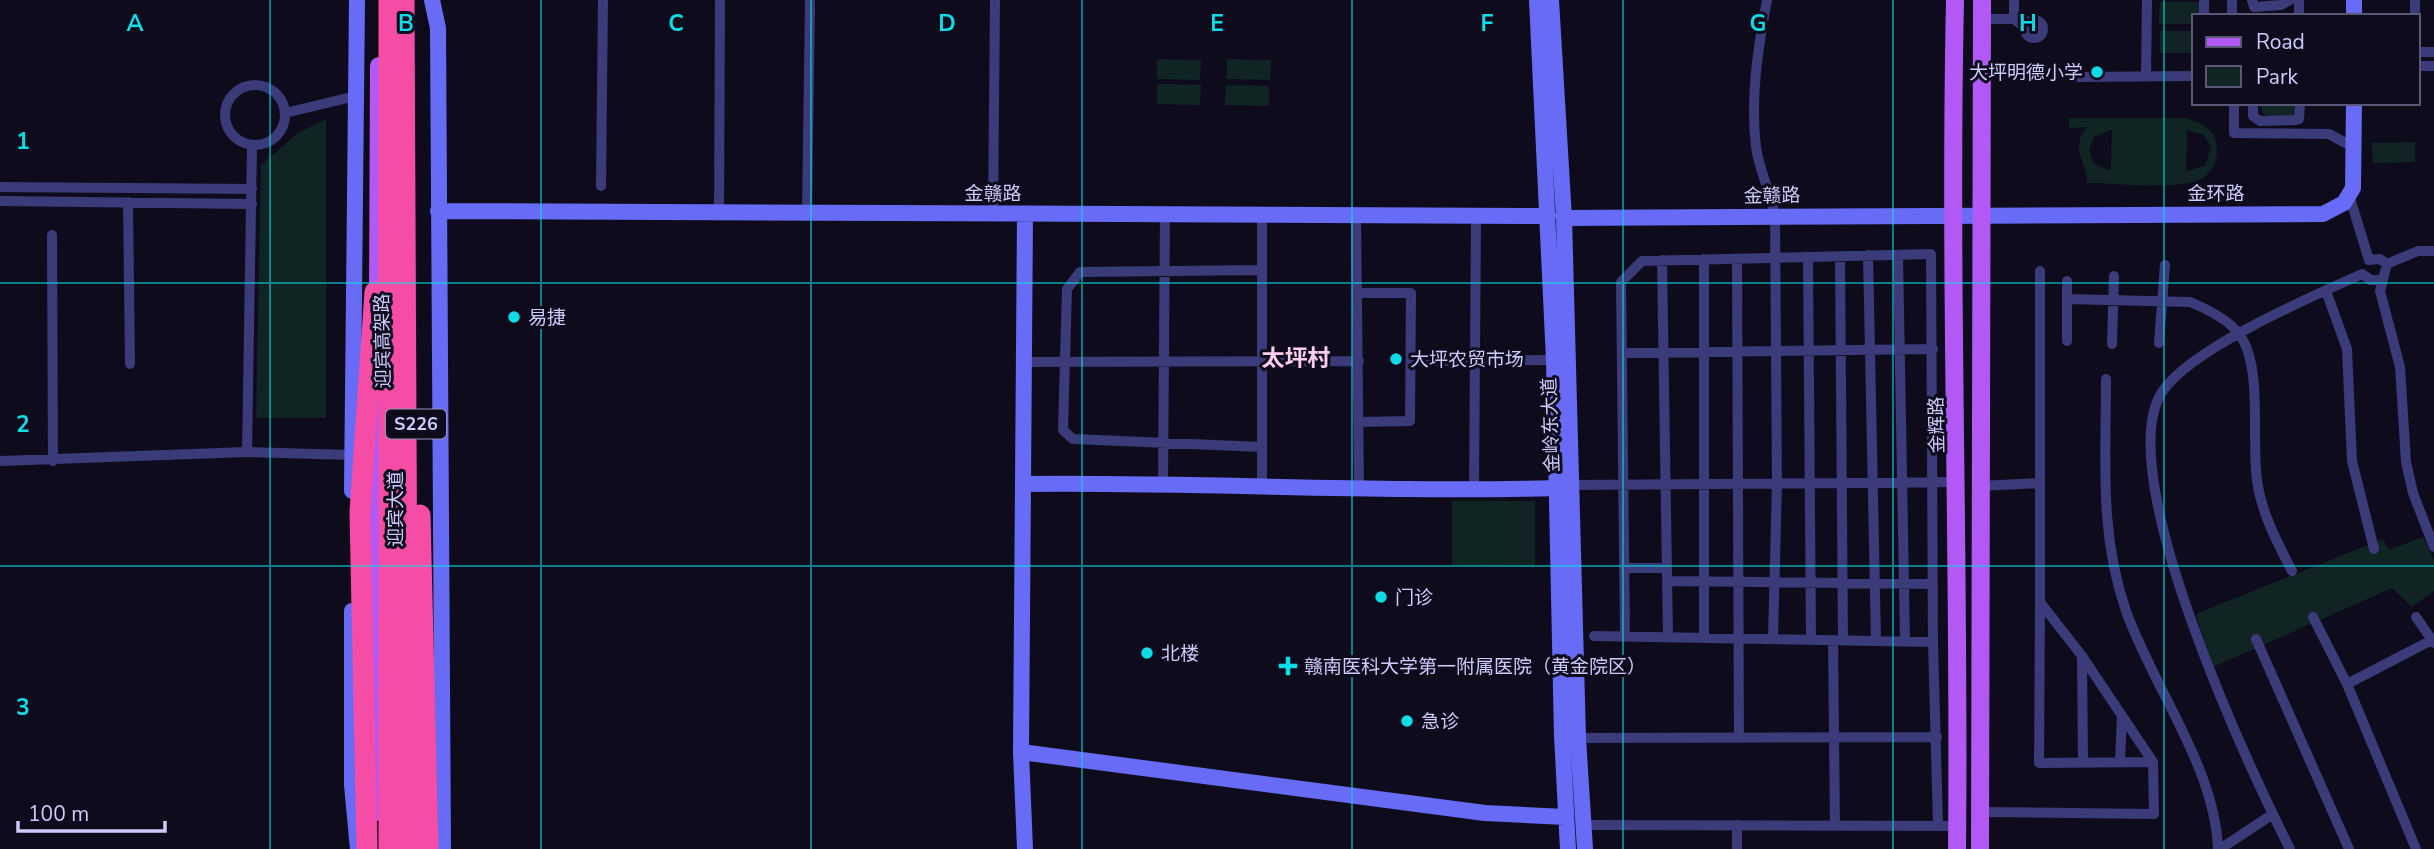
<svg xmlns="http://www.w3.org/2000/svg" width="2434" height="849" font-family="'Nunito Sans','Noto Sans SC',sans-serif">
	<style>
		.green { fill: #102523; fill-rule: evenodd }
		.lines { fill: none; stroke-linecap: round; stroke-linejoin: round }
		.street { stroke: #3a3b78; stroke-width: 10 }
		.secondary { stroke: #676bf6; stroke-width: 16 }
		.primary { stroke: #b258f5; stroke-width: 18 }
		.highway { stroke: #f54ca6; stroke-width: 21 }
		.grid { fill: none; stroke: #0ddbe5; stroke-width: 2; stroke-opacity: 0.55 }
		.poi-dot { fill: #0ddbe5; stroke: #0e0c1c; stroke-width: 2.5 }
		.labels { text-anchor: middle; stroke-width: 6; stroke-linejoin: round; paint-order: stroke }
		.shield { fill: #0e0c1c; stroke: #9491b9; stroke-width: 2 }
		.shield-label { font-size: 18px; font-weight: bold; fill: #cdcafc }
		.poi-label { font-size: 19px; fill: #cdcafc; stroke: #0e0c1c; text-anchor: start }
		.street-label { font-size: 19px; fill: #cdcafc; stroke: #0e0c1c }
		.quarter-label { font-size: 23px; font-weight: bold; fill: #fccced; stroke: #0e0c1c }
		.grid-label { font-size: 23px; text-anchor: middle; font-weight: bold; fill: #0ddbe5; stroke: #0e0c1c; stroke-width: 6; stroke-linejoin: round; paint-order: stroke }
	</style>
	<rect width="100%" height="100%" fill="#0e0c1c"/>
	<path class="green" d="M2160,2H2200V16H2194V24H2159Z
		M2160,31H2194V53H2160Z
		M1157,59L1201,60L1200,80L1157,79Z
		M1227,59L1271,60L1270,80L1226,79Z
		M1157,84L1201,85L1200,105L1157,104Z
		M1226,85L1269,86V106L1225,105Z
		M2261,103H2294V116H2267L2262,112Z
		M2069,118H2186L2204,125L2213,134C2222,153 2215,177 2193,182C2166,189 2116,183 2087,183C2087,161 2069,149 2087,127L2069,128ZM2111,130H2112L2111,171L2094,164L2089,150L2094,137ZM2187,130L2204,135L2211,148L2205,166L2186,171Z
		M326,119V418H256L261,165L298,133Z
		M2415,142V162L2373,163L2372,143Z
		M1452,501H1535V567L1452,565Z
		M2423,537L2434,560V591L2412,607L2392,588L2213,667L2196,614L2383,539L2389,550Z"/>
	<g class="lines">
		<path class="street" d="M1767,0C1758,48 1750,98 1756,147C1759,170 1771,193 1775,216L1777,482L1773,639
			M2014,0V19
			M2232,0V16
			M2252,0L2254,7L2281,5L2290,0
			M2299,0V16
			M2204,16V0
			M2415,16V0
			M1981,19H2014L2025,28
			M2025 29a9 9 0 1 1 18 0a9 9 0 1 1-18 0Z
			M2418,52H2434
			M2418,66H2434
			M2146,76L2147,0
			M2078,77L2194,76
			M225 115a30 30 0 1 1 60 0a30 30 0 1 1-60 0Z
			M2234,103V133L2329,134L2353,147
			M2253,103V116L2260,121L2296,120L2299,119L2300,103
			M285,113L356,96
			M601,186L603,0
			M0,187L252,189
			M2350,198L2369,260L2380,259L2387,264
			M0,201L252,204
			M128,202L130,364
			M719,212L720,0
			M807,213L810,0
			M993,214L995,0
			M1356,215L1359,487
			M52,235L53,461
			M1868,255L1876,641
			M1898,255L1905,641
			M1840,256L1843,640
			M1808,257L1811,640
			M1704,259V638
			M1737,259L1739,738
			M1662,260L1668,637
			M2387,264L2380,291L2400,367L2406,462L2413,493L2434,547
			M2387,264L2418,251H2434
			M1262,270L1080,272L1067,289L1063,430L1073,439L1262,447
			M2326,291L2347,349L2352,461L2374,549
			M2067,299L2190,302C2207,309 2229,320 2240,335C2263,369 2251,439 2257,480C2261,512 2277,542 2292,571
			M2067,341V281
			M2159,343L2165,265
			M2112,344L2114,276
			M1622,353L1933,349
			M1412,361L1554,360
			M1024,362L1359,361
			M2106,379C2106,460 2099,533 2126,611C2153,687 2215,767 2218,849
			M1359,422L1410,421L1411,293H1359
			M247,452L252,146
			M0,461L247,452L352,455
			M1163,483L1165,214
			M1262,485V215
			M1573,485L1958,482
			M1980,486L2040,483
			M1474,490L1476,216
			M1624,568H1667
			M1667,581L1933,584
			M2040,602L2039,763L2153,762
			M2313,617L2347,684L2416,849
			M2416,617L2434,643
			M1594,636L1933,642
			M1625,636L1621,282L1642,261L1931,254L1933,642L1938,825
			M2256,639L2349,849
			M1833,640L1835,825
			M2082,657L2083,762
			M2347,684L2432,640
			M1578,738L1937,737
			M2120,762L2122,716
			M1980,812L2154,814L2153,762L2082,656L2040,602V271
			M1583,825L1957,826
			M1737,849V825
			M2220,849L2273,814
			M2290,849C2249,767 2110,473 2162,392C2191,348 2313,296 2362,274L2371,280H2383"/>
		<path class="secondary" d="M432,0L438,28L443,849
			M1537,0L1554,360L1562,736L1568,849
			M1551,0L1564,218L1578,738L1585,849
			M2354,0V16
			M438,211L1548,216
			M1564,218L2323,214L2344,203L2353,188L2354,103
			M1025,484C1202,482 1379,493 1556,488
			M352,491L357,0
			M352,611V785L358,849
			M1021,752L1485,813L1565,817
			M1025,849L1021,752L1025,214"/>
		<path class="primary" d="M1955,0C1949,283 1960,566 1957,849
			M378,304L379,66
			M376,812L378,388
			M1980,849L1982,0"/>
		<path class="highway" d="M389,0V849
			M404,0L408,849
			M420,515L428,849
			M367,849L360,512L375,292"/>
	</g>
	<path class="grid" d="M270,0V849M541,0V849M811,0V849M1082,0V849M1352,0V849M1623,0V849M1893,0V849M2164,0V849M0,283H2434M0,566H2434"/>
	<g class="poi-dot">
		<circle cx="2097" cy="72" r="7"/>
		<circle cx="514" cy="317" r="7"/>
		<circle cx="1396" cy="359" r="7"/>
		<circle cx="1381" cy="597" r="7"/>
		<circle cx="1147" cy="653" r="7"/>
		<path d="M1284.5 655.5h7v7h7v7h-7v7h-7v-7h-7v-7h7z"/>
		<circle cx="1407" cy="721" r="7"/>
	</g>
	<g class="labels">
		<rect class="shield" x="386" y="409.5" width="60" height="29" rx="5"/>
		<g class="shield-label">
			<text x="416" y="430">S226</text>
		</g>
		<g class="poi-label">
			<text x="2083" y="79" text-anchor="end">大坪明德小学</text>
			<text x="528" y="324">易捷</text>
			<text x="1410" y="366">大坪农贸市场</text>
			<text x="1395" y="604">门诊</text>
			<text x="1161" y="660">北楼</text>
			<text x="1304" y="673">赣南医科大学第一附属医院（黄金院区）</text>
			<text x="1421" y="728">急诊</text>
		</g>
		<g class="street-label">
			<text x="993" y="200">金赣路</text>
			<text x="2216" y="200">金环路</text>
			<text transform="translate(1772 195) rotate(-1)" y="7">金赣路</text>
			<text transform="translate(382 341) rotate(-91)" y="7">迎宾高架路</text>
			<text transform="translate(1550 425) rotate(-92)" y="7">金岭东大道</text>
			<text transform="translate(1936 425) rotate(-91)" y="7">金辉路</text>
			<text transform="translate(395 509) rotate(-90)" y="7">迎宾大道</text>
		</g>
		<g class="quarter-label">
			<text x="1296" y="366">太坪村</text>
		</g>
	</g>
	<g class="grid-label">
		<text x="135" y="31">A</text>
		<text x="406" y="31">B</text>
		<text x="676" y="31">C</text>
		<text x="947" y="31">D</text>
		<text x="1217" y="31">E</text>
		<text x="1487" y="31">F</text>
		<text x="1758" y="31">G</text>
		<text x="2028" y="31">H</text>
		<text x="23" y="149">1</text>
		<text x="23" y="432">2</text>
		<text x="23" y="715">3</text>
	</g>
	<rect x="2192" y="14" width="228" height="91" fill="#0e0c1c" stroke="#5a5876" stroke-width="2"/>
	<rect x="2206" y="37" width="35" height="10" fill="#b258f5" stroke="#5a5876" stroke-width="2"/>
	<text x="2256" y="49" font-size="21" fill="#cdcafc">Road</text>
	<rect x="2206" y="66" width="35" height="21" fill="#102523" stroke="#5a5876" stroke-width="2"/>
	<text x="2256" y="84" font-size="21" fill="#cdcafc">Park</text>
	<path d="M18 821v10h147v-10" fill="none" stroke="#cdcafc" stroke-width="3.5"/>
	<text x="28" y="821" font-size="21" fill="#cdcafc" stroke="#0e0c1c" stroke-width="5" paint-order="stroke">100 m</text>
</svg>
